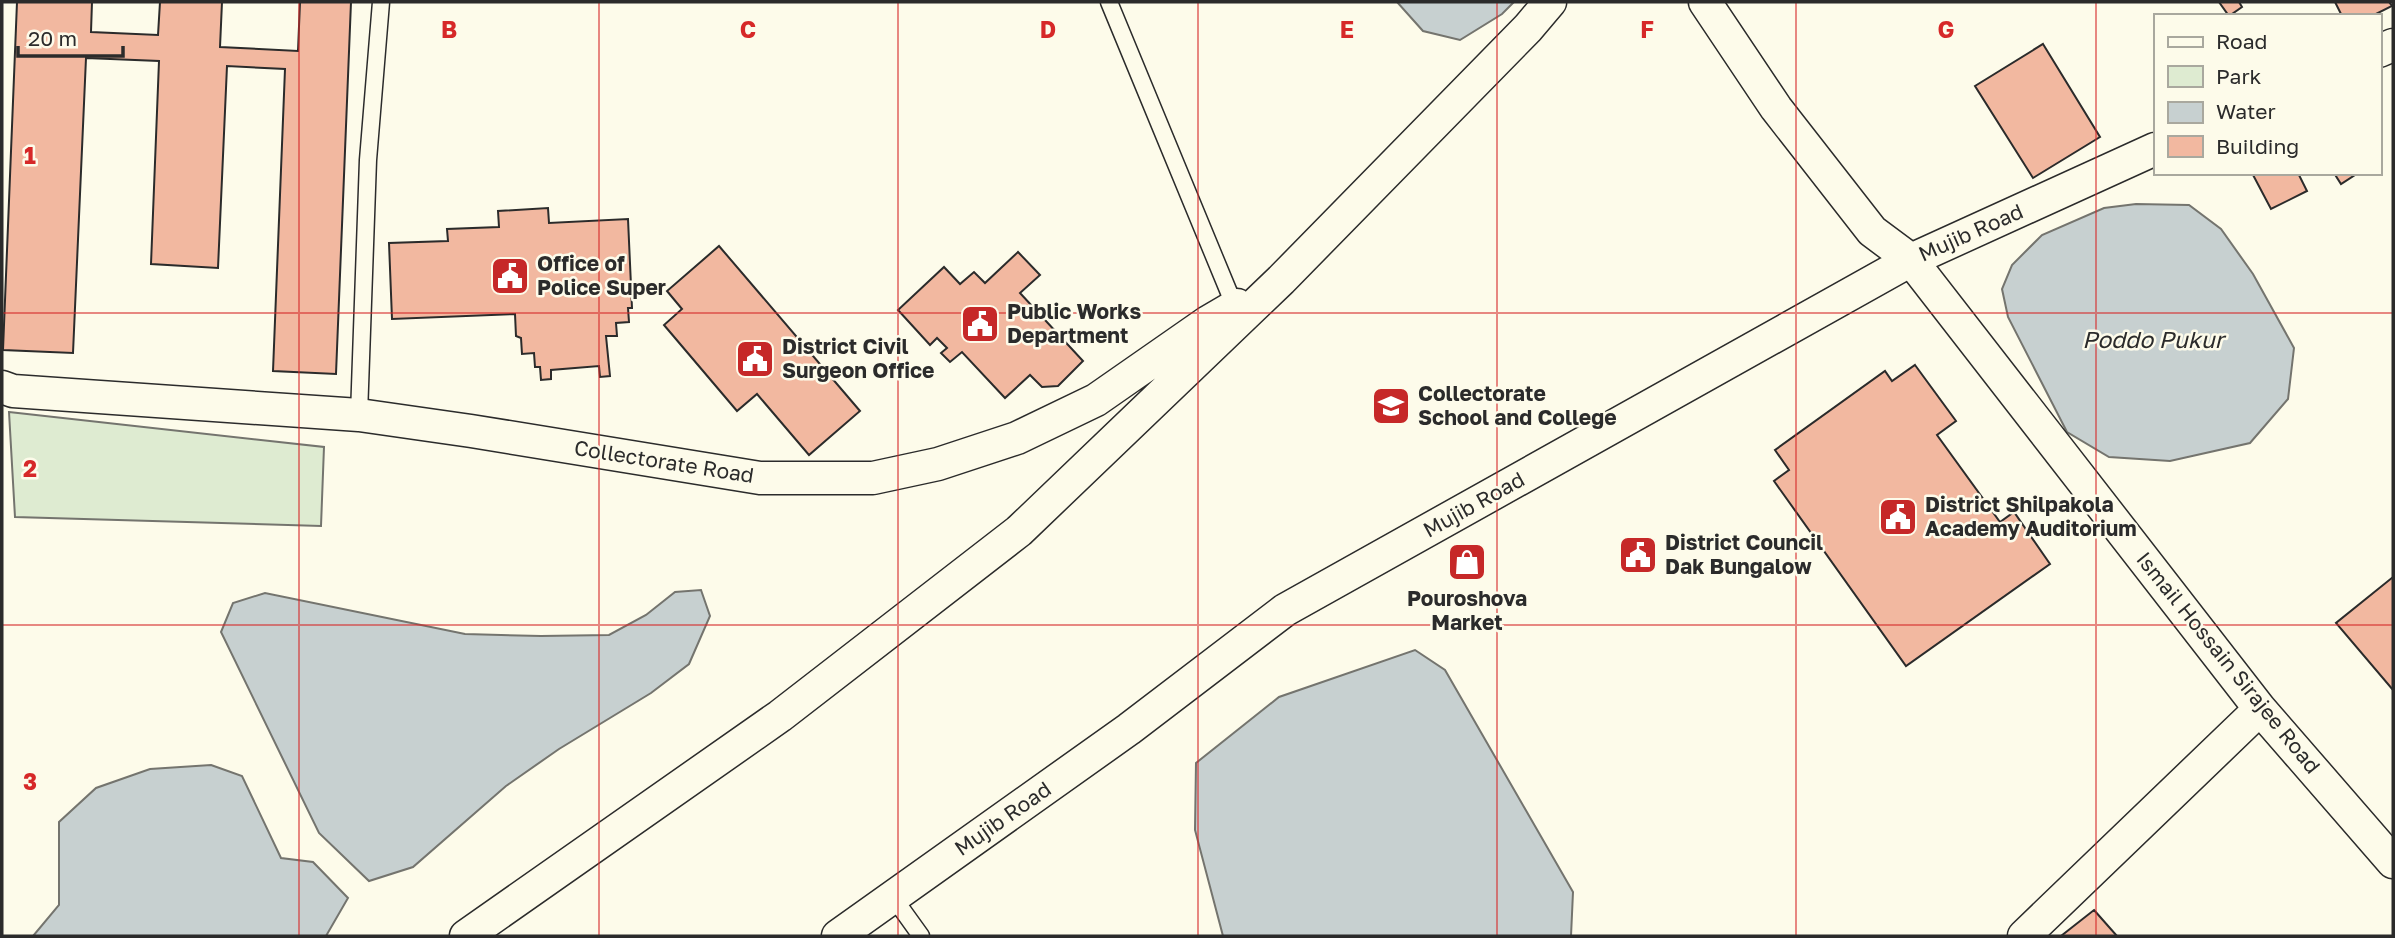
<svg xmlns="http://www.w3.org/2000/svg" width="2395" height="938" font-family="'Golos Text',sans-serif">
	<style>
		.green { fill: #deebd1; stroke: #74746e; stroke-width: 2 }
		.water { fill: #c7d0d0; stroke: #74746e; stroke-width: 2 }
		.building { fill: #f2b8a0; stroke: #2b2b2b; stroke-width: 2 }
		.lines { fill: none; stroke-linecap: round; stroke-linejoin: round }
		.service-casing { stroke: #2b2b2b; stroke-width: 19 }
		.minor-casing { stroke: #2b2b2b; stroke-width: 35 }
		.service { stroke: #fdfbea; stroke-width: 16 }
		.minor { stroke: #fdfbea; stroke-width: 32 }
		.grid { fill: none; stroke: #d62828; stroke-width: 2; stroke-opacity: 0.55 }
		.labels { text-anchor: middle; stroke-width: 5; stroke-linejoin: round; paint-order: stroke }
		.street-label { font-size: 21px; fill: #2b2b2b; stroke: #fdfbea }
		.poi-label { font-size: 21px; font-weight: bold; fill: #2b2b2b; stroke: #fdfbea; text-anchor: start }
		.water-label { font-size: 23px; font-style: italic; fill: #2b2b2b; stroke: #fdfbea }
		.grid-label { font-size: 23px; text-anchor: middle; font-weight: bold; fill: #d62828; stroke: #fdfbea; stroke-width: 5; stroke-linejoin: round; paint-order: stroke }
	</style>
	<rect width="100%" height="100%" fill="#fdfbea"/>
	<path class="green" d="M9,412L324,447L321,526L15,517Z"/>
	<path class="water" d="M1397,2H1514L1502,14L1460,40L1423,31Z
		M2136,204L2189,205L2221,229L2253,274L2294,348L2288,399L2250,443L2170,461L2109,457L2067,432L2008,317L2002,289L2012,265L2042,235L2104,208Z
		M701,590L710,616L689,664L651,693L559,749L506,786L413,867L369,881L319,833L221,632L233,603L265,593L465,634L541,636L609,635L646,615L675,592Z
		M1415,650L1445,670L1573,892L1571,936H1223L1195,830L1196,763L1279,697Z
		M211,765L242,776L281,858L313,862L348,898L326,936H33L59,905V822L96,788L150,769Z"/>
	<path class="building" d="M17,2H92L91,32L158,35L160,2H222L220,47L298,51L300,2H351L336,374L273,371L285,69L227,66L218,268L151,264L159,61L86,58L73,353L3,350Z
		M2219,2H2239L2242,7L2229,16Z
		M2335,2H2389L2392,6L2372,16H2342Z
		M2043,44L2100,137L2033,178L1975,86Z
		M2252,173H2298L2307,191L2271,209Z
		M2334,173H2358L2341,184Z
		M548,208L549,223L628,219L632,308H628L629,322L616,323L617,336H606L610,376L600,377L599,366L551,370V379L541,380L540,367H535L534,353L522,354L521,338L516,336L515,314L392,319L389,243L448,241L447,229L499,227L498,211Z
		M719,246L860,411L809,455L757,394L737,411L664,325L682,309L667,291Z
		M1018,252L1040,275L1020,293L1083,361L1058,386L1042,387L1030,375L1005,398L962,352L950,362L941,353L947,348L937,338L930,345L898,310L944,267L960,284L974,272L985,283Z
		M1915,365L1956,421L1937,435L2000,522L2014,512L2050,564L1906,666L1774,481L1789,470L1775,450L1885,371L1892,381Z
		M2393,577V690L2336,623Z
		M2094,910L2117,936H2061Z"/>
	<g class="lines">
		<defs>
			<path id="service" d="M1109,2L1235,307
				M359,415L368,160L381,2
				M893,897L921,936"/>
			<path id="minor" d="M1705,2L1776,108L1872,231L1911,260L2260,709L2393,862
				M2379,51L2393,45
				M2,387L13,391L359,415L471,431L760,478H873L938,464L1017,438L1096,400L1208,322L1237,305
				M466,936L780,716L1019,531L1281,280L1528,28L1550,2
				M838,936L1129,729L1285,610L1911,260L2155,149
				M2024,936L2260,709"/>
		</defs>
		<use href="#service" class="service-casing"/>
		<use href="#minor" class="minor-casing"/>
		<use href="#service" class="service"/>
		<use href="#minor" class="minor"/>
	</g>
	<path class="grid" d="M299,2V936M599,2V936M898,2V936M1198,2V936M1497,2V936M1796,2V936M2096,2V936M2,313H2393M2,625H2393"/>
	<defs>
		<symbol id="civic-square" viewBox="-11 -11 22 22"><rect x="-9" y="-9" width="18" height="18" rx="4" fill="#c62828" stroke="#fdfbea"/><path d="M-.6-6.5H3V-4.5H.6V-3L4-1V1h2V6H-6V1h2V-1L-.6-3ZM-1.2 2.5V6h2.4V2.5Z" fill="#fff"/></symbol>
		<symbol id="school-square" viewBox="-11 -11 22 22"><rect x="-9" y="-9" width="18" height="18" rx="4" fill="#c62828" stroke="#fdfbea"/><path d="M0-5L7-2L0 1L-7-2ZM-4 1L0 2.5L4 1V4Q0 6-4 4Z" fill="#fff"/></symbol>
		<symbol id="shop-square" viewBox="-11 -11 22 22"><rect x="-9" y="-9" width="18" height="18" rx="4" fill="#c62828" stroke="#fdfbea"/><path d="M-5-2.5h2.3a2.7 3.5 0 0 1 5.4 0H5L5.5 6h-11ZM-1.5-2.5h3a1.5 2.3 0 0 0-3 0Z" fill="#fff"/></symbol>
	</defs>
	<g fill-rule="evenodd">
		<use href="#civic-square" x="488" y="254" width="44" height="44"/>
		<use href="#civic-square" x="958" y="302" width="44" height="44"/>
		<use href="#civic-square" x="733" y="337" width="44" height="44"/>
		<use href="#school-square" x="1369" y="384" width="44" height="44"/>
		<use href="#civic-square" x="1876" y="495" width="44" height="44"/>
		<use href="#civic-square" x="1616" y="533" width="44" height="44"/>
		<use href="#shop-square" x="1445" y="540" width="44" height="44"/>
	</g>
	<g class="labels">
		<g class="street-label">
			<text transform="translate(1971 233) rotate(-24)" y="7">Mujib Road</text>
			<text transform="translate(664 462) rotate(9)" y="7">Collectorate Road</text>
			<text transform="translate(1474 505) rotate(-29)" y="7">Mujib Road</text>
			<text transform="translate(2228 663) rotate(51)" y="7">Ismail Hossain Sirajee Road</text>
			<text transform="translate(1003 819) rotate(-35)" y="7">Mujib Road</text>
		</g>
		<g class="poi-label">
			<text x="537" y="271">Office of<tspan x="537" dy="24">Police Super</tspan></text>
			<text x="1007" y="319">Public Works<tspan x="1007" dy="24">Department</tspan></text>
			<text x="782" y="354">District Civil<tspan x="782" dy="24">Surgeon Office</tspan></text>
			<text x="1418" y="401">Collectorate<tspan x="1418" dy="24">School and College</tspan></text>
			<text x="1925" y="512">District Shilpakola<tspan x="1925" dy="24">Academy Auditorium</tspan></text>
			<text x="1665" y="550">District Council<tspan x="1665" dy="24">Dak Bungalow</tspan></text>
			<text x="1467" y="606" text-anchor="middle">Pouroshova<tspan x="1467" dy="24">Market</tspan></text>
		</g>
		<g class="water-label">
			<text x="2153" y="348">Poddo Pukur</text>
		</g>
	</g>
	<g class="grid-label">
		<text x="449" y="38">B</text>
		<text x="748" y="38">C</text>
		<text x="1048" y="38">D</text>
		<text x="1347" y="38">E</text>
		<text x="1647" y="38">F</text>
		<text x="1946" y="38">G</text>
		<text x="30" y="164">1</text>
		<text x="30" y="477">2</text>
		<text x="30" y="790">3</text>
	</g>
	<rect width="2395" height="938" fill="none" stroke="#2b2b2b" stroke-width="7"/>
	<rect x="2154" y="14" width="228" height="161" fill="#fdfbea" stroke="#a9a89e" stroke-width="2"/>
	<rect x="2168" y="37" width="35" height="10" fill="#fdfbea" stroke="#a9a89e" stroke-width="2"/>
	<text x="2216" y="49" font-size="21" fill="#2b2b2b">Road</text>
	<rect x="2168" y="66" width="35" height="21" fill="#deebd1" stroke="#a9a89e" stroke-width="2"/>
	<text x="2216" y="84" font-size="21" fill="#2b2b2b">Park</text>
	<rect x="2168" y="102" width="35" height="21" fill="#c7d0d0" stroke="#a9a89e" stroke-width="2"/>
	<text x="2216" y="119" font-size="21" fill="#2b2b2b">Water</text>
	<rect x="2168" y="136" width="35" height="21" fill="#f2b8a0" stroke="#a9a89e" stroke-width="2"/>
	<text x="2216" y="154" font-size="21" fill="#2b2b2b">Building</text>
	<path d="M18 46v10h105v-10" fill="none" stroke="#2b2b2b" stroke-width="3.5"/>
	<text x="28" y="46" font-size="21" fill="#2b2b2b" stroke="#fdfbea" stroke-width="5" paint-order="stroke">20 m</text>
</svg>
